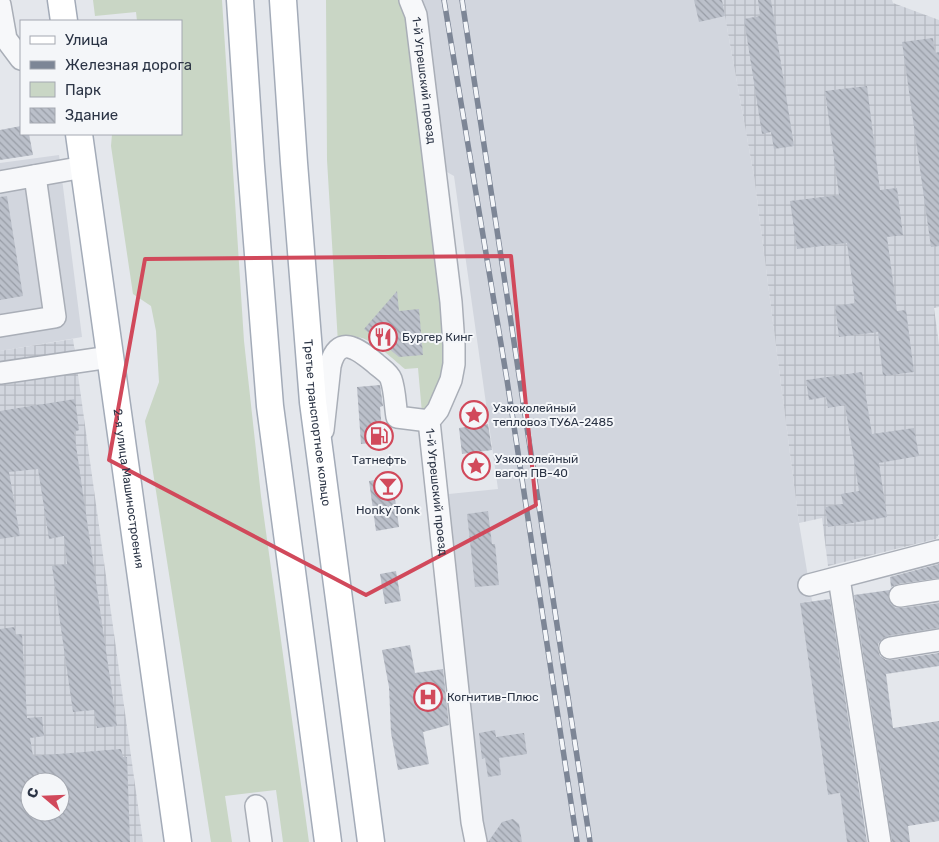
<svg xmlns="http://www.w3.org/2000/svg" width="939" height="842" font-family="Rubik,sans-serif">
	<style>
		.built { fill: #d2d6de }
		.industrial { fill: url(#industrial-grid); fill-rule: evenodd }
		.green { fill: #c9d6c5 }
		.building { fill: url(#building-back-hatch); fill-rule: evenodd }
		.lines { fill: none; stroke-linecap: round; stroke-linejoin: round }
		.minor-casing { stroke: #a9aeb7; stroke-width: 24 }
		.major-casing { stroke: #a3abb8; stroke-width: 29 }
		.minor { stroke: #f7f8fa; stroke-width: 21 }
		.major { stroke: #fff; stroke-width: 26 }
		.rail-casing { stroke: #7d8696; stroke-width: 5.5 }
		.rail { stroke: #f4f6f9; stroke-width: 4; stroke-dasharray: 11; stroke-linecap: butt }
		.marked { fill: none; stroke: #d1495b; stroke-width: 4; stroke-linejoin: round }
		.labels { text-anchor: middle; stroke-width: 4; stroke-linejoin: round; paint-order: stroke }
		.street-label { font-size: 12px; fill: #2b3445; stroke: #f4f6f9 }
		.poi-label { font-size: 12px; fill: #2b3445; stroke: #f4f6f9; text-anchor: start }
	</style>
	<defs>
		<pattern id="industrial-grid" width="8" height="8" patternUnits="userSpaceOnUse" patternTransform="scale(1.25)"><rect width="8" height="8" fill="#d2d6de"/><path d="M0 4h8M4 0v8" fill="none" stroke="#b4b8c0"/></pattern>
		<pattern id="building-back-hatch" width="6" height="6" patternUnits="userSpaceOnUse" patternTransform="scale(1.25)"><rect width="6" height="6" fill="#bbc0ca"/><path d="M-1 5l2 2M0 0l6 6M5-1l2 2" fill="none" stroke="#989da6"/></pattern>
	</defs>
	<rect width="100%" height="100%" fill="#e4e7ec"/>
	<path class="built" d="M416,0H722L754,176L799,523L812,601L800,603L828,795L840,793L847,842H482L439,495L498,489L454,176L440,168Z
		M59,155L82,337L0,351V163Z"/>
	<path class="industrial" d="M722,0H892L893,3L939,20V307L934,308L939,345V534L936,539L828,566L822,518L799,523L754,176Z
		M73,339L143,842H0V351ZM30,782H60V812H30Z"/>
	<path class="green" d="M93,0H222L244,341L261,496L309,842H283L276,790L225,796L232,842H211L145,421L159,382L156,331L151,306L133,294L111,146L112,134H181V21H137L136,12L95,16Z
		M326,0H404L450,346L442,394L422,413L418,368L405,369C391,358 368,333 349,337C346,338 342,341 338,343L327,160Z"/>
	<path class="building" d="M694,0H722L725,16L699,22Z
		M758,0H771L794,146L774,149L771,132L762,134L744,19L760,16Z
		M933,38L935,53L939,52V246L931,247L902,42Z
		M867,86L880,190L897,188L903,235L887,237L897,311L906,310L914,372L883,376L878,332L839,337L835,306L855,303L847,243L797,249L790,201L839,195L825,91Z
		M21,126V134H29L33,155L0,160V130Z
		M7,196L23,296L0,300V197Z
		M397,291L399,311L419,309L423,355L399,357L364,329Z
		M862,372L872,434L914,428L919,456L879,463L887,517L828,527L825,507L843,504L841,494L859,491L845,405L828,408L826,397L809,400L806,380Z
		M380,385L383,406L380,407L383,442L361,444L357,387Z
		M75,399L79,430L74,432L117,726L97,728L94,710L73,712L52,566L67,564L64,536L49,539L38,469L9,472L20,536L0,539V411Z
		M488,424L492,450L462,454L459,428Z
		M392,477L399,527L376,531L369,481Z
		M488,511L492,544H495L499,585L475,587L467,514Z
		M939,564V578L898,584L891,587L890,577Z
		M396,571L401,601L385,604L380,574Z
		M890,590L888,598L891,604L896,608H902L939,603V628L888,636L882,639L878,644V650L880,656L886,660H892L939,653V666L886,674L893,728L939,721V821L908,826L910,842H892L854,595Z
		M830,599L867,842H847L840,793L828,795L800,603Z
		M15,627V635L22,634L27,718L42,717L44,736L30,738L33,756L121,749L123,757H127L130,842H0V629ZM30,782H60V812H30Z
		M410,645L415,673L443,669L449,725L423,732L429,764L398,770L391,733L389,687L382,650Z
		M495,730L496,737L524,733L527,754L499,758L501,775L488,777L485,758L482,759L479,733Z
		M513,819L519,824L522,842H488L502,822Z"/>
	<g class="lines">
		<defs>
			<g id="minor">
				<path id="s1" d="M410,0L416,15L451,302L454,345V364L451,380L438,410L429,421L472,822L476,842"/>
				<path d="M0,5L6,39L21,59"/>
				<path d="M0,182L84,167"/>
				<path d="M0,326L55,317L35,176"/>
				<path d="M0,373L110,357"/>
				<path d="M323,430L330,366C338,334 357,348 375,363C379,367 389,373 391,379C395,390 395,405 397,417L429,421"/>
				<path d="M839,578L880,842"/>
				<path d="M809,585L939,551"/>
				<path d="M900,596L939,590"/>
				<path d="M890,648L939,640"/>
				<path d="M256,806L261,842"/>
			</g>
			<g id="major">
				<path d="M61,0L64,21"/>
				<path d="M240,0L251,166L270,406L328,842"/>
				<path id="s2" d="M283,0L294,163L313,402L371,842"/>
				<path id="s3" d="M79,134L178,842"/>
			</g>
		</defs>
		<use href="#minor" class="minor-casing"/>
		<use href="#major" class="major-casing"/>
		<use href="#minor" class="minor"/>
		<use href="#major" class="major"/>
		<defs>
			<path id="rail" d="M444,0L507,380L577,842
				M462,0L590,842"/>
		</defs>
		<use href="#rail" class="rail-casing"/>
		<use href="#rail" class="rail"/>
	</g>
	<path class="marked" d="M511,256L536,505L366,595L109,460L145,259Z"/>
	<defs>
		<symbol id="restaurant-ring" viewBox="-11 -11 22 22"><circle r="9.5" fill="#f4f6f9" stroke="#d1495b" stroke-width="1.5"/><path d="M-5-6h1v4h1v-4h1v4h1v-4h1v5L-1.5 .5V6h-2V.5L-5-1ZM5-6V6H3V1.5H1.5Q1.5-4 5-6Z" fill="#d1495b"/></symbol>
		<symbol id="sight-ring" viewBox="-11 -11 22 22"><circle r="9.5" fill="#f4f6f9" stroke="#d1495b" stroke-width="1.5"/><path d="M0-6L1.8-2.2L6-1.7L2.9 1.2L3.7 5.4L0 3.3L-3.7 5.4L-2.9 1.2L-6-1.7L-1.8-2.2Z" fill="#d1495b"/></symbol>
		<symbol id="fuel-ring" viewBox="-11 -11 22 22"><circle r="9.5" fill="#f4f6f9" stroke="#d1495b" stroke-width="1.5"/><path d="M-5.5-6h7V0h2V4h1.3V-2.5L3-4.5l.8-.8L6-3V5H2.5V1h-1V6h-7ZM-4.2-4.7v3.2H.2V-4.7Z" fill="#d1495b"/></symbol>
		<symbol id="bar-ring" viewBox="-11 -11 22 22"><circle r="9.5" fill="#f4f6f9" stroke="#d1495b" stroke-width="1.5"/><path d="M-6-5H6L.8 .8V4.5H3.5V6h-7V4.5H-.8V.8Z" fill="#d1495b"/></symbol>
		<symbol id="hospital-ring" viewBox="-11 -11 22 22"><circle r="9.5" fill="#f4f6f9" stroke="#d1495b" stroke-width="1.5"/><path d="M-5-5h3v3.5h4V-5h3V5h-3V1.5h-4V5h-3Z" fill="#d1495b"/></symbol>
	</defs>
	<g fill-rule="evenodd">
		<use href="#restaurant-ring" x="367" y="321" width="32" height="32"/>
		<use href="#sight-ring" x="458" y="399" width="32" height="32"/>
		<use href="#fuel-ring" x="363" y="420" width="32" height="32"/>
		<use href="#sight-ring" x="460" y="450" width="32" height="32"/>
		<use href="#bar-ring" x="372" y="470" width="32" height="32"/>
		<use href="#hospital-ring" x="412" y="681" width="32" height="32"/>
	</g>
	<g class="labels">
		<g class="street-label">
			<text dy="4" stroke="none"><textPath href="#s1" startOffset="82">1-й Угрешский проезд</textPath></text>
			<text dy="4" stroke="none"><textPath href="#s2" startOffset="424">Третье транспортное кольцо</textPath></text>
			<text dy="4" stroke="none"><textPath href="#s3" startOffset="358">2-я улица Машиностроения</textPath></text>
			<text dy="4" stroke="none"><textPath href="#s1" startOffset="502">1-й Угрешский проезд</textPath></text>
		</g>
		<g class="poi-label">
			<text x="402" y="341">Бургер Кинг</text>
			<text x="493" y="412">Узкоколейный<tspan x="493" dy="14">тепловоз ТУ6А-2485</tspan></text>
			<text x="495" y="463">Узкоколейный<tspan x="495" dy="14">вагон ПВ-40</tspan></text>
			<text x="379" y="464" text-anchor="middle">Татнефть</text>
			<text x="388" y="514" text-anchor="middle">Honky Tonk</text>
			<text x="447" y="701">Когнитив-Плюс</text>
		</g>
	</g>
	<rect x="20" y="20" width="162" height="115" fill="#f4f6f9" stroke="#a4a8b1"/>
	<rect x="30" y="36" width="25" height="8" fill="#ffffff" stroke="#a4a8b1"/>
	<text x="65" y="45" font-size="15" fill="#2b3445">Улица</text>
	<rect x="30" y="61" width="25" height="8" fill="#7d8696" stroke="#a4a8b1"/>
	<text x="65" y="70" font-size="15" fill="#2b3445">Железная дорога</text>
	<rect x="30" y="82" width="25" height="15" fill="#c9d6c5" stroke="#a4a8b1"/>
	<text x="65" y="95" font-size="15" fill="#2b3445">Парк</text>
	<rect x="30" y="108" width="25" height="15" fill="url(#building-back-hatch)" stroke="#a4a8b1"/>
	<text x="65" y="120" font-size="15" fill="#2b3445">Здание</text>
	<g transform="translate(45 797) rotate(289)"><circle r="24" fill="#f4f6f9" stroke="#a4a8b1"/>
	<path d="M0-4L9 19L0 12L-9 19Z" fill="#d1495b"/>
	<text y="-8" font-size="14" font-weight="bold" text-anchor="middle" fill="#2b3445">С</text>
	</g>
</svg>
